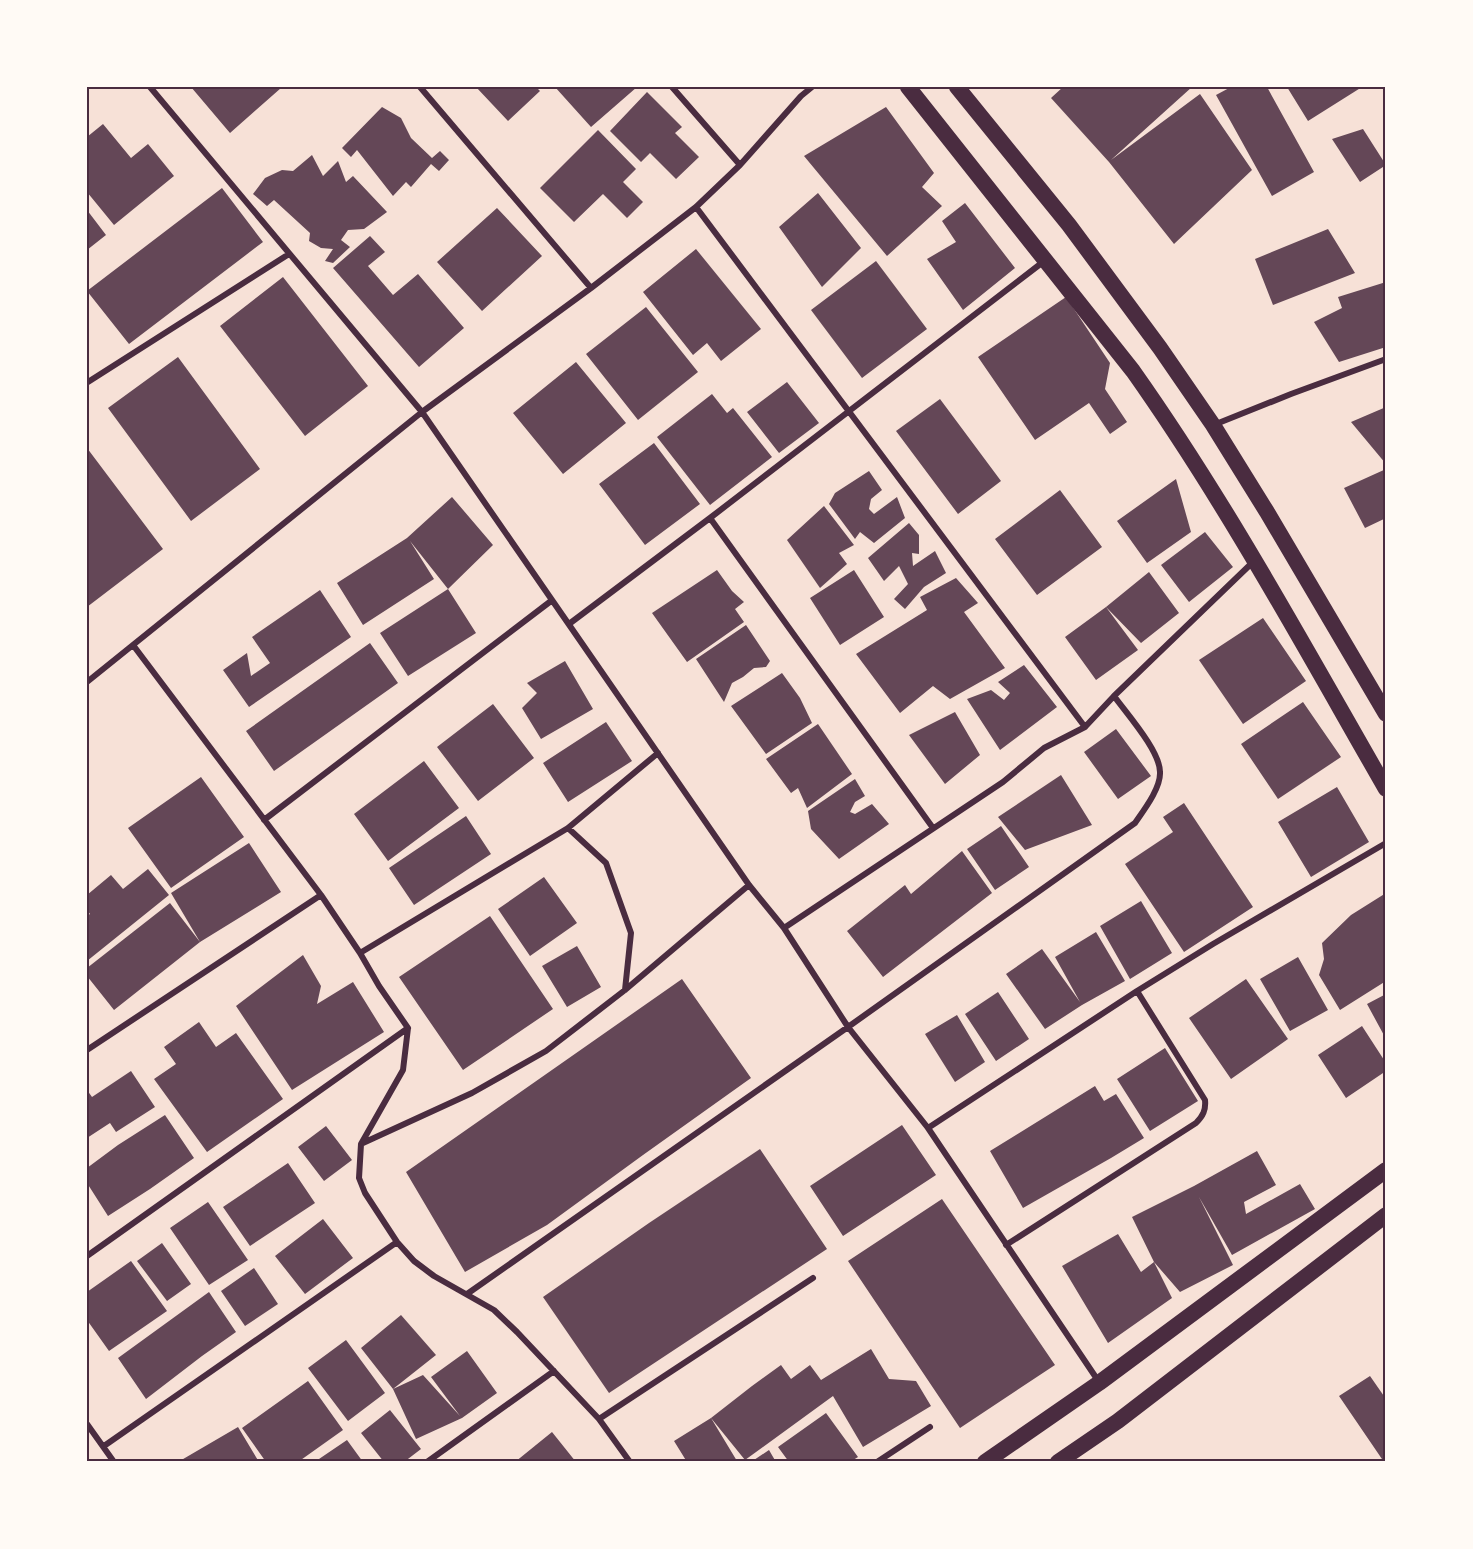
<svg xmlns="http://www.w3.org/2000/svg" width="1473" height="1549" font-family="Poppins,sans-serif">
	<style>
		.building { fill: #644757 }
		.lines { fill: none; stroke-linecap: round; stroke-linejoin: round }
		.minor { stroke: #4a2c40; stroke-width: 6 }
		.trunk { stroke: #4a2c40; stroke-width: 16 }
		.neatline { fill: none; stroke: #4a2c40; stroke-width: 2 }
	</style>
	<rect width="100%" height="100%" fill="#f7e1d7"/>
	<path class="building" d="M191,87H280L281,88L230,133Z
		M476,87H536L540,91L508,121Z
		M555,87H637L591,127Z
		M1063,87H1192L1111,160L1200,94L1252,170L1174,244L1109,162L1051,98Z
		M1231,87H1267L1314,172L1272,196L1216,95Z
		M1287,87H1362L1308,121Z
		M647,92L682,127L675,133L699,157L676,179L650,153L641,162L610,131Z
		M382,107L401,118L411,138L432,158L440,151L449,160L439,171L431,164L411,187L406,182L393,196L357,150L351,157L342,148Z
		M886,107L934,173L922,187L942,206L887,256L804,156Z
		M103,124L131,158L148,144L174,176L114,225L87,192V137Z
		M1363,129L1386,165L1360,182L1332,139Z
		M598,130L636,169L623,182L643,202L627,218L603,194L574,222L540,188Z
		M312,155L323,176L338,161L346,182L353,176L387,212L364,229L348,230L341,240L350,247L333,263L325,261L333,249L321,248L309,241L310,233L274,200L267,206L253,194L265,178L282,170L293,171Z
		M222,188L263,242L129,344L87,291Z
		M818,193L861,248L822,287L779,227Z
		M965,203L1015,268L963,310L927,259L956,242L942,221Z
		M497,208L542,256L482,311L437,262Z
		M87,210L106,235L87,250Z
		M1328,229L1355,273L1273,305L1255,259Z
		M370,236L385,252L368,266L393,295L418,274L464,328L419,367L333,268Z
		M696,249L761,329L721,361L707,343L693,355L643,292Z
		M876,261L927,329L862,378L811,310Z
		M283,277L368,386L305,436L220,326Z
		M1386,282V347L1339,362L1314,322L1342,308L1338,297Z
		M1066,297L1110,363L1105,389L1127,422L1110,434L1089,403L1035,440L978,357Z
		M646,307L698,372L638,420L586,354Z
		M178,357L260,469L191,521L108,408Z
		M576,362L626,423L563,474L513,413Z
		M787,382L819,423L779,453L747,412Z
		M712,394L727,413L733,408L772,457L710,505L657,437Z
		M940,399L1001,481L958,514L896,431Z
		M1386,407V464L1351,422Z
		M654,443L700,504L645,545L599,484Z
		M87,448L163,549L87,607Z
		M1386,469V518L1365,528L1344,488Z
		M869,471L882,490L871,499L869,509L874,514L897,497L905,518L874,543L860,532L855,539L829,504L835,493Z
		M1176,479L1191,532L1147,563L1117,521Z
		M1060,490L1102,547L1037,595L995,539Z
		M452,497L493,545L448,589L476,633L408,676L380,633L448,589L410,541L434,579L363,625L337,583L407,538Z
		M824,506L854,545L839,553L847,564L820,588L787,540Z
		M909,523L919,535V554L912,553L913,566L935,551L946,573L924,587L905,609L894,599L908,584L899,566L884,581L868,558Z
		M1205,532L1233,567L1189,602L1161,565Z
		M717,570L732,591L744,602L735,609L744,622L687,662L652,613Z
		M854,570L884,617L840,645L810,598Z
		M1149,572L1179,613L1141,643L1106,607Z
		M956,578L978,603L964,612L1005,668L950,699L933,686L900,713L856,654L927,610L920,597Z
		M320,590L351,637L249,707L223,670L247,653L251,676L270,663L252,637Z
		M1106,607L1138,650L1096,680L1065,637Z
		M1263,618L1306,681L1243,724L1199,660Z
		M746,625L770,661L766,667L754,668L743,677L732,683L724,702L696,659Z
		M370,643L398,683L274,771L246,731Z
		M565,661L593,709L541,739L522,708L537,693L527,683Z
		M1024,665L1057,707L1000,750L967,699L991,690L1004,700L1010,693L998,682Z
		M782,673L800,698L812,723L766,754L731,706Z
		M1303,702L1341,757L1278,799L1241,744Z
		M493,704L534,758L478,801L437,747Z
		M955,712L980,755L945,784L909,735Z
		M606,722L632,761L568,802L543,763Z
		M818,724L852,774L807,808L798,788L791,793L766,759Z
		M1116,729L1151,776L1118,799L1084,752Z
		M424,761L459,808L388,861L354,814Z
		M1061,775L1092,825L1025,850L998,817Z
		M201,777L244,837L171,888L128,828Z
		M855,779L865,796L855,802L850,812L855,814L872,804L889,824L839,859L811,829L808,811Z
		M1337,787L1369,842L1311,877L1278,822Z
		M1184,803L1253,907L1184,952L1125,864L1173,832L1163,817Z
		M466,816L491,854L414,905L389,868Z
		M1001,826L1029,867L995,890L967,849Z
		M249,843L281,892L200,942L114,1010L87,976V968L170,903L200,942L171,893Z
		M962,851L992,893L883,977L847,931L905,885L911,894Z
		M148,869L169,895L87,961V916L90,914L87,910V895L111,875L123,889Z
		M544,877L577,923L530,956L498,909Z
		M1386,893V981L1340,1010L1319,975L1324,959L1322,943L1351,915Z
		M1141,901L1172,953L1130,979L1100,926Z
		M490,916L553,1009L463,1070L399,977Z
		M1096,932L1125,981L1082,1005L1045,1029L1006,974L1042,949L1080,1002L1055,957Z
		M577,946L601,987L567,1007L542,966Z
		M303,955L321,986L317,1004L353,982L384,1032L292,1090L236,1006Z
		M1298,957L1328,1010L1290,1031L1260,979Z
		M682,979L751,1078L643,1155L547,1225L465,1272L406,1172Z
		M1246,979L1288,1039L1231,1079L1189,1018Z
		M998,992L1029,1039L996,1061L965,1014Z
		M1386,994V1039L1367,1004Z
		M957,1015L985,1062L955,1082L925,1034Z
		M199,1022L216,1047L236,1033L283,1099L207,1152L154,1079L176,1064L164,1047Z
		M1362,1026L1386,1063V1071L1346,1098L1318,1055Z
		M1165,1048L1198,1101L1150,1131L1117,1079Z
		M131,1071L155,1107L116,1132L110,1123L87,1138V1090L92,1097Z
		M1095,1086L1104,1101L1116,1094L1144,1138L1111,1158L1023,1208L990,1151Z
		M165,1115L194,1158L150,1189L108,1216L87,1183V1168L118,1145Z
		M902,1125L936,1175L843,1236L810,1186Z
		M326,1126L352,1160L324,1181L298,1147Z
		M760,1149L827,1249L609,1393L543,1297L649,1223Z
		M1257,1151L1276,1185L1244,1202L1246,1214L1300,1184L1315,1209L1232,1255L1199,1197L1233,1265L1180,1292L1154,1262L1172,1298L1108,1343L1062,1266L1118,1234L1141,1272L1154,1262L1132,1217L1194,1186Z
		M288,1163L315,1203L250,1246L223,1207Z
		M942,1199L1055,1365L960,1428L848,1261Z
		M208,1202L248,1260L209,1285L170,1228Z
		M323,1219L353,1258L305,1294L275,1256Z
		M162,1243L191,1284L167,1301L137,1261Z
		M131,1261L167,1311L109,1351L87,1320V1292Z
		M254,1268L278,1304L245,1326L221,1291Z
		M209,1292L236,1332L202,1356L146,1399L118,1358Z
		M401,1315L436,1355L393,1389L361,1348Z
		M346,1340L385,1393L348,1421L308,1368Z
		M871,1349L889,1379L916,1381L931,1406L863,1447L833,1396L745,1460L711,1418L737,1461L735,1462H687L674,1441L711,1418L752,1386L781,1365L791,1379L810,1365L821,1380Z
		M467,1351L497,1393L462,1418L416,1439L393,1389L423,1375L460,1416L431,1377Z
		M1370,1376L1386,1399V1462H1384L1339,1396Z
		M308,1381L343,1430L298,1462H266L242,1428Z
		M390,1410L421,1449L404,1462H384L361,1433Z
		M826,1413L858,1457L850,1462H789L778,1447Z
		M238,1427L259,1462H178Z
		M552,1432L576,1462H515Z
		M347,1440L363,1462H315L319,1459Z
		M769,1450L776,1462H751Z"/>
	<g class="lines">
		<path class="minor" d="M150,87L422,412L749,885L784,928L848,1027L928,1128L1099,1382
			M420,87L591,288
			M672,87L740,165
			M696,207L1085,727
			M88,382L289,254
			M1216,424L1291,394L1386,359
			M710,518L933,828
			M569,624L710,518L1043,262
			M133,645L321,895L360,953L379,986L408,1028L403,1070L361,1144L359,1178L365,1193L397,1242L414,1261L434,1276L494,1310L517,1332L599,1419L630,1462
			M87,682L422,412L591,288L696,207L740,165L801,96L812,87
			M264,820L551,601
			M568,828L606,863L631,933L625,990
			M784,928L1003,782L1044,748L1085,727L1114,696L1254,561
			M360,953L568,828L658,753
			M87,1050L321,895
			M928,1128L1137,991L1213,944L1386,843
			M363,1143L472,1093L546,1051L625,990L749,885
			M1006,1245L1196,1123C1203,1116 1206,1110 1205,1100L1137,991
			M87,1256L408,1028
			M467,1294L848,1027L1135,823C1144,810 1161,788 1160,772C1160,751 1127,714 1114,696
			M599,1419L813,1278
			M87,1424L114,1462
			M104,1446L397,1242
			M427,1462L554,1371
			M877,1462L930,1427"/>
		<path class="trunk" d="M908,87L1133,371C1227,504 1305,648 1386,789
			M957,87L1069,225L1160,348L1213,425L1267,512L1386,714
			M985,1462L1099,1383L1386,1170
			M1058,1462L1118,1421L1386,1215"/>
	</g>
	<rect width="1473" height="1549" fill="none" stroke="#fffaf5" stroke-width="177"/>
	<rect x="88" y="88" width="1296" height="1372" class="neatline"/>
</svg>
